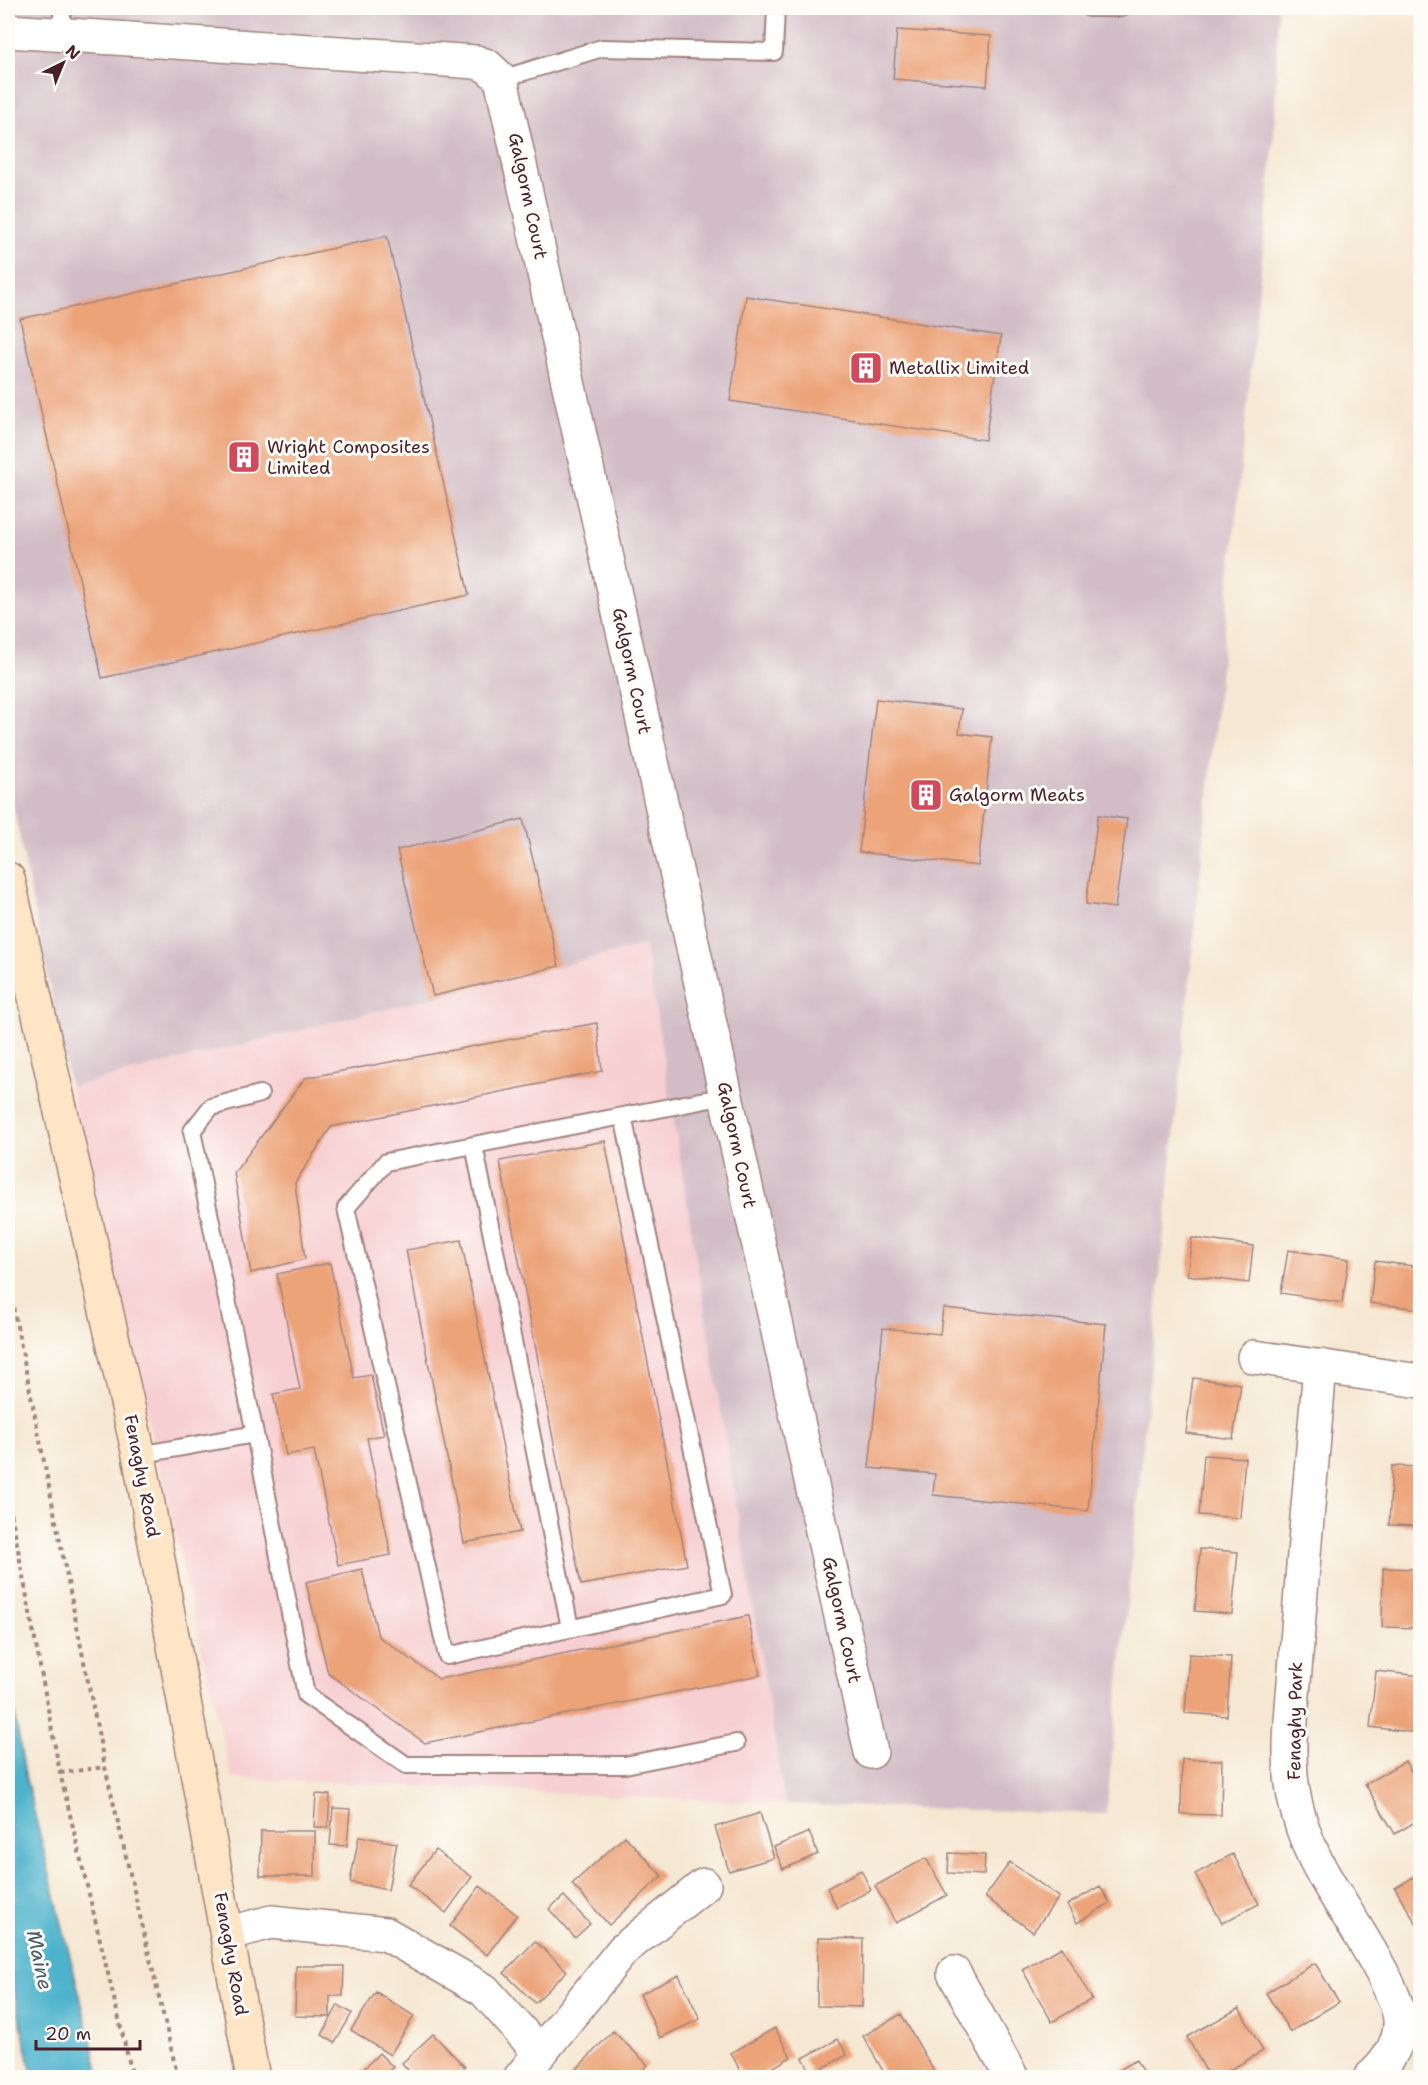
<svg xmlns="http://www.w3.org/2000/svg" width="1428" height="2085" font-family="'Shantell Sans',sans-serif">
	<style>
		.built { fill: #f7cfd2 }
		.industrial { fill: #d2bdc6 }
		.water { fill: #4db3cc; stroke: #4c697c; stroke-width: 1.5 }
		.building { fill: #eca378 }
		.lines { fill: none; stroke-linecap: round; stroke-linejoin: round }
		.lane-casing { stroke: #a0837e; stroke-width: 20 }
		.street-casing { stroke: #a0837e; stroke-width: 36 }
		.secondary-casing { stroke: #a0837e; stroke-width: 36 }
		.path { stroke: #a0837e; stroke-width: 4; stroke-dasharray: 4.5 4.5; stroke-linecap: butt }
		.lane { stroke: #fff; stroke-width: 16 }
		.street { stroke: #fff; stroke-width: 33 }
		.secondary { stroke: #fde5c5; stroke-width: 33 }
		.labels { text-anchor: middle; stroke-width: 6; stroke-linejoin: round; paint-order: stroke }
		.street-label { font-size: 18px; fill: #4a1f2b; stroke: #fdfcf7 }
		.poi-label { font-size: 18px; fill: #4a1f2b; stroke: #fdfcf7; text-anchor: start }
		.water-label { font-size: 20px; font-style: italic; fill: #4b5a6b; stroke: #fdfcf7 }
	</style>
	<rect width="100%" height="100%" fill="#fdfcf7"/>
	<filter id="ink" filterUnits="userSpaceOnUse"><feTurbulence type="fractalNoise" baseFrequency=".0167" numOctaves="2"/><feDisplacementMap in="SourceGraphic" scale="12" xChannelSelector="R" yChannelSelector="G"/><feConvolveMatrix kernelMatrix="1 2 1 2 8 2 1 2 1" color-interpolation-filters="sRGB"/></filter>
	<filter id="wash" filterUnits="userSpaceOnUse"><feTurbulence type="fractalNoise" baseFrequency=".008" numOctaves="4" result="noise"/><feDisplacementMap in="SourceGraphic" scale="24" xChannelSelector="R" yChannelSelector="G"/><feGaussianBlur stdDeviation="1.35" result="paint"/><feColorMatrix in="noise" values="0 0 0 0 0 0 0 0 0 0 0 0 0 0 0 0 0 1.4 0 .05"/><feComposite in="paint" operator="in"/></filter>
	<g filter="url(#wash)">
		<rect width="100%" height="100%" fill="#f5e7d1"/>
		<path class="built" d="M645,945L785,1804L232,1778L70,1087Z"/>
		<path class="industrial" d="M8,8H1278L1274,138L1106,1814L785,1804L645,945L70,1087L8,780Z"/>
		<path class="water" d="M8,1673L25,1775L100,2077H33L32,2074L8,1963Z"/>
		<g id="blocks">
			<path class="building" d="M897,30L991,36L987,86L893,79Z
				M387,236L469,595L102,678L20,319Z
				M746,296L1001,336L985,440L730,401Z
				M876,699L962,709L959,733L992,737L978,866L859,852Z
				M1098,815L1127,819L1115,908L1086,904Z
				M523,819L559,966L433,996L397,850Z
				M597,1023L602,1071L331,1127L295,1183L305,1259L251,1273L234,1173L305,1078Z
				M605,1141L687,1565L581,1585L500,1161Z
				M1192,1238L1253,1246L1249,1283L1187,1275Z
				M461,1240L520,1532L464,1543L406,1250Z
				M1288,1250L1349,1259L1342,1303L1281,1293Z
				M1375,1261L1420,1267V1309L1370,1303Z
				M330,1263L354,1378L371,1375L384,1435L367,1438L391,1555L338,1565L314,1450L286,1455L273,1394L300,1389L277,1274Z
				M943,1308L1106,1324L1088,1511L933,1495L935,1474L869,1468L883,1328L940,1334Z
				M1193,1378L1241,1384L1233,1439L1186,1433Z
				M1204,1455L1245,1458L1240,1518L1199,1515Z
				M1392,1466L1420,1467V1526L1389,1525Z
				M1200,1549L1238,1552L1232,1614L1195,1611Z
				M1383,1568L1420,1569V1628L1382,1627Z
				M362,1569L378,1636L439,1679L748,1616L760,1675L425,1743L328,1673L306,1582Z
				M1189,1654L1231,1657L1227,1716L1185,1713Z
				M1376,1671L1420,1676L1418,1733L1370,1727Z
				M1182,1759L1222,1760L1221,1815L1181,1814Z
				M1405,1761L1420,1787V1819L1395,1834L1365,1784Z
				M316,1794L330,1795L328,1827H314Z
				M333,1808L350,1809L347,1846L330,1845Z
				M760,1813L774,1858L729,1871L715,1827Z
				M261,1831H315V1876H260Z
				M809,1832L818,1854L783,1869L774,1847Z
				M359,1836L397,1843L388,1890L350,1882Z
				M625,1836L662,1876L609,1925L572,1884Z
				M435,1850L472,1877L446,1913L408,1885Z
				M949,1853L985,1855L984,1875L948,1873Z
				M1233,1854L1259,1904L1222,1923L1195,1874Z
				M926,1858L947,1895L896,1923L875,1886Z
				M1010,1862L1059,1897L1033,1932L985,1897Z
				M861,1870L871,1890L837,1908L827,1888Z
				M1420,1873V1930L1395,1888Z
				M480,1886L517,1915L487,1955L450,1926Z
				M1100,1886L1110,1903L1077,1923L1067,1905Z
				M564,1896L590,1924L575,1938L549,1909Z
				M818,1938L863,1939L862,2007L817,2006Z
				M535,1941L567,1971L535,2003L504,1973Z
				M1062,1947L1092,1999L1052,2022L1022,1969Z
				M1315,1963L1339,2002L1290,2032L1266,1993Z
				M296,1966H344L343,1996H330V2017L295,2016Z
				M679,1975L700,2019L660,2038L640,1994Z
				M376,1992L414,2016L390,2055L351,2030Z
				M338,2005L352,2013L335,2043L322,2035Z
				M1239,2008L1263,2051L1216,2078H1210L1187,2037Z
				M901,2014L938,2078H887L863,2036Z
				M775,2028L791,2057L755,2078H744L731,2053Z
				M613,2031L648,2065L635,2078H568Z
				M433,2034L465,2067L454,2078H415L402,2063Z
				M838,2039L847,2055L812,2074L803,2058Z
				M379,2053L393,2067L382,2078H355Z
				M1136,2060L1146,2078H1106Z"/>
		</g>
	</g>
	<g filter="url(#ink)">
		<use href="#blocks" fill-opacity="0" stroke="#a0837e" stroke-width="1.5"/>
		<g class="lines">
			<defs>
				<path id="lane" d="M1089,8H1121
					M62,33V8
					M501,79L602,48L774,52L776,8
					M623,1116L723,1595L447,1656L346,1208L386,1162L726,1096
					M474,1145L570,1628
					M255,1434L192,1131L211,1107L260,1094
					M139,1455L255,1434L306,1695L406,1765H625L736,1743"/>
				<path id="street" d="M8,31L476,62L487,66L501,79L871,1752
					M1254,1357L1420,1381
					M1320,1366C1312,1463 1303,1559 1296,1656C1293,1707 1283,1763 1298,1813C1304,1834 1311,1853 1322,1872C1339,1904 1402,1992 1400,2024C1399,2046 1386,2064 1370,2078
					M227,1934L271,1922L386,1934L484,1990L540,2053
					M954,1973L1012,2078
					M520,2078L623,1950L704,1885"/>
				<path id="secondary" d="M8,879L139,1455L253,2078"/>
			</defs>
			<use href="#lane" class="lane-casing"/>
			<use href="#street" class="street-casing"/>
			<use href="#secondary" class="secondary-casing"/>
			<path class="path" d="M8,1281L105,1767L178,2078
				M8,1496L60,1773L133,2078
				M60,1773L105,1767"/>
			<use href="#lane" class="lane"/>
			<use href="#street" class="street"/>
			<use href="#secondary" class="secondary"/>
		</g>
	</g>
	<defs>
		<symbol id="building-square" viewBox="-11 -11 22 22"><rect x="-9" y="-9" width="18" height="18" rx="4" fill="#d1495b" stroke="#fdfcf7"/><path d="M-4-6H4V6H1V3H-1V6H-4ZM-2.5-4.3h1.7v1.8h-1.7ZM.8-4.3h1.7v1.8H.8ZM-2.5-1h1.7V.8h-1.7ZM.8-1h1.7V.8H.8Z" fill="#fff"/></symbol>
	</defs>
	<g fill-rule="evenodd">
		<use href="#building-square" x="847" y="349" width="38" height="38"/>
		<use href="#building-square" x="225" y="438" width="38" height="38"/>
		<use href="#building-square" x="907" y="776" width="38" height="38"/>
	</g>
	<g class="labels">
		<g class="street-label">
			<text transform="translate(528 196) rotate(78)" y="6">Galgorm Court</text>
			<text transform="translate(632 671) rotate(78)" y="6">Galgorm Court</text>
			<text transform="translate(737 1145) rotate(78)" y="6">Galgorm Court</text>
			<text transform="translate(142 1476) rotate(79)" y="6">Fenaghy Road</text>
			<text transform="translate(842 1620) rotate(78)" y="6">Galgorm Court</text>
			<text transform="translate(1295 1721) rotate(-89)" y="6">Fenaghy Park</text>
			<text transform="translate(231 1954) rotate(80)" y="6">Fenaghy Road</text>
		</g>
		<g class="poi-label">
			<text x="889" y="374">Metallix Limited</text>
			<text x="267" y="453">Wright Composites<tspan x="267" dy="21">Limited</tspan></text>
			<text x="949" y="801">Galgorm Meats</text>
		</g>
		<g class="water-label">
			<text transform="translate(40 1960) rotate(78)" y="7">Maine</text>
		</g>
	</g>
	<rect width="1428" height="2085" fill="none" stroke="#fdfcf7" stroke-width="30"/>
	<g transform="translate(63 63) rotate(43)" stroke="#fdfcf7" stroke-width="4.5" paint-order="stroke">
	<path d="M0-4.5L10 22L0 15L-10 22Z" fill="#4a1f2b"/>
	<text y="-9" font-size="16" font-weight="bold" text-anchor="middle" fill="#4a1f2b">N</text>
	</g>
	<path d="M36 2040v9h104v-9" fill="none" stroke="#4a1f2b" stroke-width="3"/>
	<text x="45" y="2040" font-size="18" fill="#4a1f2b" stroke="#fdfcf7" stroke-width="4.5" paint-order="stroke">20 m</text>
</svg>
